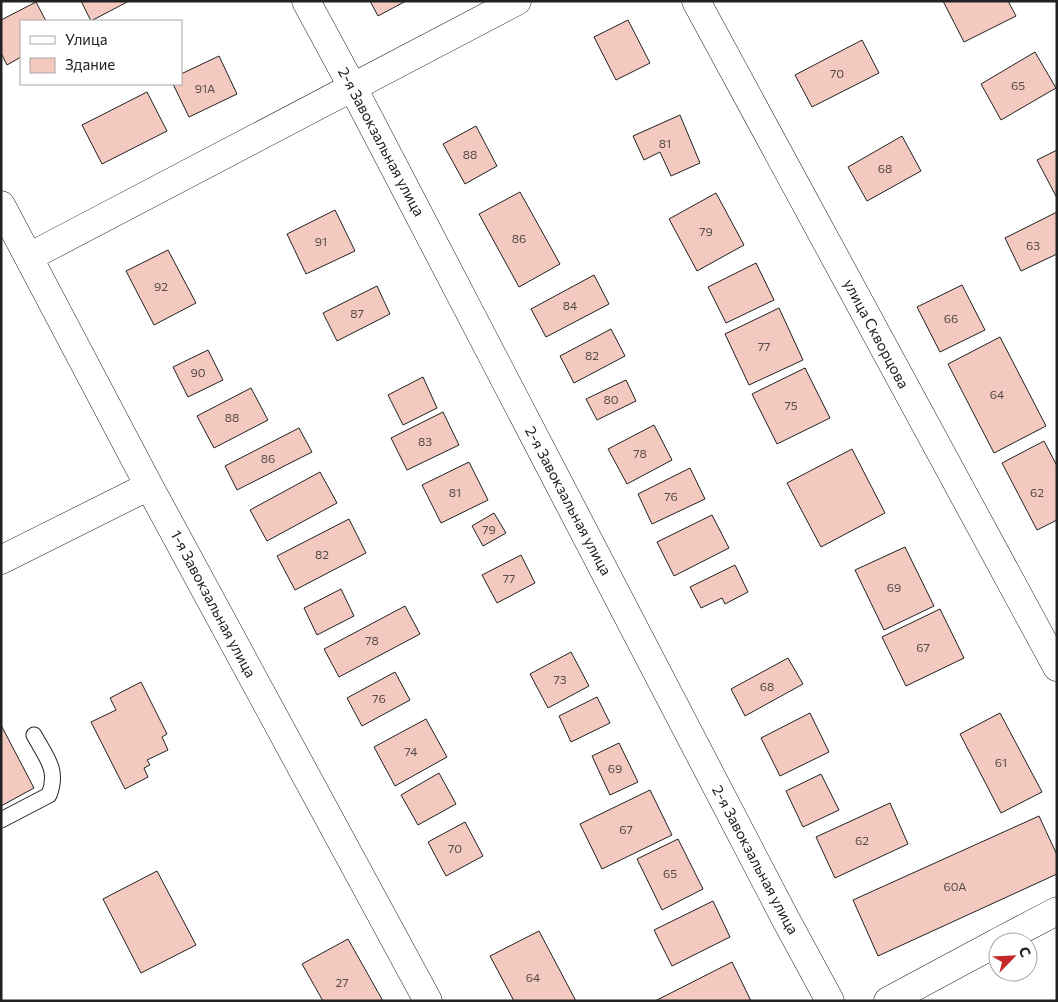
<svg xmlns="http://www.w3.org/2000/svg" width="1058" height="1002" font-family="Commissioner,sans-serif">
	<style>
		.building { fill: #f3c9c0; stroke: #222 }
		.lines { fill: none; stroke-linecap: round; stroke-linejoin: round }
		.service-casing { stroke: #222; stroke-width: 17 }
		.minor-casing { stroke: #222; stroke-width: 29 }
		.service { stroke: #fff; stroke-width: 15 }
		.minor { stroke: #fff; stroke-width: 28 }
		.labels { text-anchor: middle; stroke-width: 4; stroke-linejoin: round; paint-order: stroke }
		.number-label { font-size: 12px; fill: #564c4a }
		.street-label { font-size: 15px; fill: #222; stroke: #fff }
	</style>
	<rect width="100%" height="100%" fill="#fff"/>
	<path class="building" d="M81,1H129L91,21Z
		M370,1H406L378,16Z
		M943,1H1008L1016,16L964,42Z
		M36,2L46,21H21V57L7,65L1,53V20Z
		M628,20L650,63L616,80L594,37Z
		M862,40L879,73L812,107L795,75Z
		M1035,52L1056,88L1001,120L981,84Z
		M219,56L237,94L189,117L173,84H181V74Z
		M147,92L167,131L102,164L82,125Z
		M680,115L700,163L671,176L660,152L644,160L633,136Z
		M476,126L497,166L465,184L443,144Z
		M902,136L921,171L867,201L848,167Z
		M1057,150V198L1037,160Z
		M520,192L560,264L519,287L479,214Z
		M716,193L744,245L697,271L669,219Z
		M335,210L355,251L306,274L287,234Z
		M1057,212V254L1021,271L1005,238Z
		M168,250L196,303L154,325L126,271Z
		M756,263L774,300L726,323L708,287Z
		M594,275L609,304L546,337L531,309Z
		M962,285L985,330L940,352L917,307Z
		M377,286L390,314L337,341L323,313Z
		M779,308L803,360L749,385L725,334Z
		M611,329L625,356L574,383L560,356Z
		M1000,337L1046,426L994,453L948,364Z
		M208,350L223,380L188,397L173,367Z
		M805,368L830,418L777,444L752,394Z
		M423,377L437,408L403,425L388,395Z
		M626,380L636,401L597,420L586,399Z
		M251,388L268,420L214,448L197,416Z
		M443,412L459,445L407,470L391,438Z
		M654,425L672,460L627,484L608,449Z
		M299,428L312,452L237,490L225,466Z
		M1044,441L1057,466V520L1037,530L1002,463Z
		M852,449L885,513L821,547L787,483Z
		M469,462L488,500L441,523L422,485Z
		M690,468L705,499L652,524L638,494Z
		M320,472L337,503L267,541L250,510Z
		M494,513L506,533L483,546L472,526Z
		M712,515L729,548L674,576L657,542Z
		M349,519L366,553L295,590L277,556Z
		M905,547L934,606L884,630L855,570Z
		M521,555L535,583L497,603L482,575Z
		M735,565L748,592L725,604L722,598L701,608L690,587Z
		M341,589L354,616L317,635L304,608Z
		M405,606L420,634L339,677L324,649Z
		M940,609L964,658L906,686L882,637Z
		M571,652L589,686L548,708L530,674Z
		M788,658L803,684L745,716L731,689Z
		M395,672L410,700L362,726L347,698Z
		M141,682L167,734L162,737L168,750L147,760L150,765L144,768L148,777L125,789L91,722L116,710L110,698Z
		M597,697L610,723L571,742L559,716Z
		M810,713L829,752L780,776L761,738Z
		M1000,713L1042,792L1001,813L960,734Z
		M426,719L447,757L395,786L374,747Z
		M1,725L34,788L1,806Z
		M619,743L638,782L610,795L592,756Z
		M439,773L456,804L418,825L401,795Z
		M821,774L839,810L803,827L786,791Z
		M650,790L672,835L602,869L580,824Z
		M890,803L908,844L835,878L816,837Z
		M1039,816L1057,855V874L878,956L853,900Z
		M465,822L483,856L446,876L428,842Z
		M678,839L703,889L662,910L637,859Z
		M157,871L196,945L141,973L103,899Z
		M713,901L730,937L672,966L654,930Z
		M539,931L576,1001H514L490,956Z
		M348,939L383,1001H323L302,964Z
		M732,962L751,1001H655Z"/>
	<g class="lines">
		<defs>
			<path id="service" d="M1,820L49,795C59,770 46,757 34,735"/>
			<path id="minor" d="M306,1L353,88L785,918L830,1001
				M696,1L1057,667
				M1,205L149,486L428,1001
				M29,257L517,1
				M1,560L149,486
				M998,942L1057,911
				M888,1001L998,942"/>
		</defs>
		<use href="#service" class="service-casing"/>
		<use href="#minor" class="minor-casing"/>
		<use href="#service" class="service"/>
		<use href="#minor" class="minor"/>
	</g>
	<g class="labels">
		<g class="number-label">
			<text x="837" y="78">70</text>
			<text x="1018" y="90">65</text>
			<text x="205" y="93">91А</text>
			<text x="665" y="148">81</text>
			<text x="470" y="159">88</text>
			<text x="885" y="173">68</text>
			<text x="706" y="236">79</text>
			<text x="519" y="243">86</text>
			<text x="321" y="246">91</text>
			<text x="1033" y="250">63</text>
			<text x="161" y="291">92</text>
			<text x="570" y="310">84</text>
			<text x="357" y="318">87</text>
			<text x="951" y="323">66</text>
			<text x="764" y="351">77</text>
			<text x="592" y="360">82</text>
			<text x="198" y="377">90</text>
			<text x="997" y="399">64</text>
			<text x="611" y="404">80</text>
			<text x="791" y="410">75</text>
			<text x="232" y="422">88</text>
			<text x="425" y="446">83</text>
			<text x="640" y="458">78</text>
			<text x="268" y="463">86</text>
			<text x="455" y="497">81</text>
			<text x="1037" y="497">62</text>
			<text x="671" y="501">76</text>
			<text x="489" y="534">79</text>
			<text x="322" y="559">82</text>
			<text x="509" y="583">77</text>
			<text x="894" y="592">69</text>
			<text x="372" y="645">78</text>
			<text x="923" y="652">67</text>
			<text x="560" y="684">73</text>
			<text x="767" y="691">68</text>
			<text x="379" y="703">76</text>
			<text x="411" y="756">74</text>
			<text x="1001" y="767">61</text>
			<text x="615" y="773">69</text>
			<text x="626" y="834">67</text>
			<text x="862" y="845">62</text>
			<text x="455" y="853">70</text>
			<text x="670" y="878">65</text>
			<text x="955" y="891">60А</text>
			<text x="533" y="982">64</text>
			<text x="342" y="987">27</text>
		</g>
		<g class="street-label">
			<text transform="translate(381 142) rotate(62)" y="5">2-я Завокзальная улица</text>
			<text transform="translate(876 334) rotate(62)" y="5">улица Скворцова</text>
			<text transform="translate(568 501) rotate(62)" y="5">2-я Завокзальная улица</text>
			<text transform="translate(213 604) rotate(62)" y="5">1-я Завокзальная улица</text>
			<text transform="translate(755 860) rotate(62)" y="5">2-я Завокзальная улица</text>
		</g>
	</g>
	<rect width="1058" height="1002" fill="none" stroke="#222222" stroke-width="5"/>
	<rect x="20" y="20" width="162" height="65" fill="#ffffff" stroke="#a7a7a7"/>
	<rect x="30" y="36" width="25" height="8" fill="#ffffff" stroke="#a7a7a7"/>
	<text x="65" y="45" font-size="15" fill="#222222">Улица</text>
	<rect x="30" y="58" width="25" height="15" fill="#f3c9c0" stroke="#a7a7a7"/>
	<text x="65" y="70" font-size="15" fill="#222222">Здание</text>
	<g transform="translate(1013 957) rotate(66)"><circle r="24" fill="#ffffff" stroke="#a7a7a7"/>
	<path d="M0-4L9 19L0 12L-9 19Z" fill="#c62828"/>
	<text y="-8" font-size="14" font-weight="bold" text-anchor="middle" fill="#222222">С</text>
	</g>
</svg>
